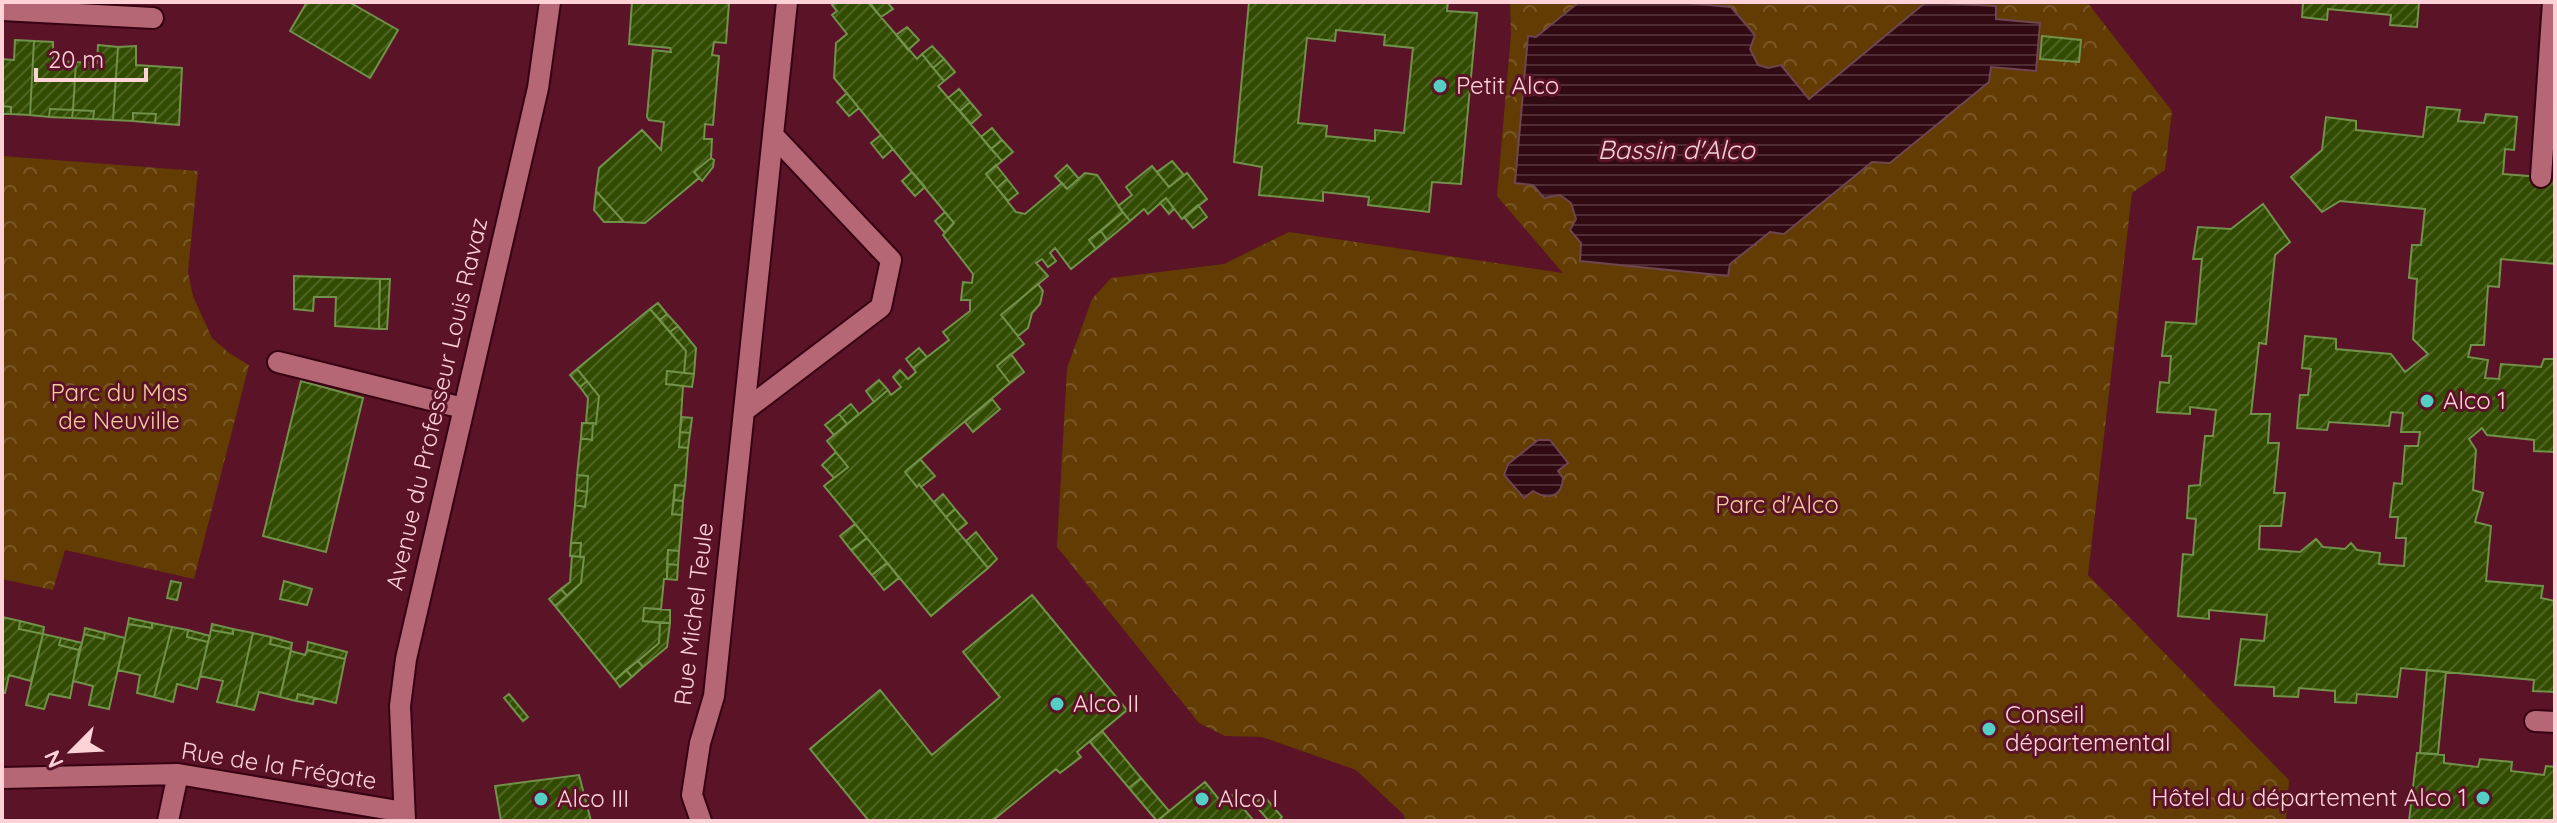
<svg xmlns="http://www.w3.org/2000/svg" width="2557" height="823" font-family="Quicksand,sans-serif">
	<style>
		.park { fill: url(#park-crowns) }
		.water { fill: url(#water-rules); stroke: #6f464f; stroke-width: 2 }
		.building { fill: url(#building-hatch); stroke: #72914b; stroke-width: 2; fill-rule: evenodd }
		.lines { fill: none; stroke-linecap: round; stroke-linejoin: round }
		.service-casing { stroke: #360212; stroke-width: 24 }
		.minor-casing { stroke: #360212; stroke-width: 24 }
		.tertiary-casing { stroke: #360212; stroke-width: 24 }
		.service { stroke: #b66775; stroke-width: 20 }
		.minor { stroke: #b66775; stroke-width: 20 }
		.tertiary { stroke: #b66775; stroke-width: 20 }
		.poi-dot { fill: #55cec5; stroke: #5a1327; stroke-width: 3 }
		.labels { text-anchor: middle; stroke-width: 6; stroke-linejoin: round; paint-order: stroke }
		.poi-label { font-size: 24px; fill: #ffd2d8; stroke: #5a1327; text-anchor: start }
		.park-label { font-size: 24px; fill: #f4cb9e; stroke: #5a1327 }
		.street-label { font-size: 24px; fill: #ffd2d8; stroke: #5a1327 }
		.water-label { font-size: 26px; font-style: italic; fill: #f3d2d6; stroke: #5a1327 }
	</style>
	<defs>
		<pattern id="park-crowns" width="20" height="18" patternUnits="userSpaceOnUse" patternTransform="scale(2)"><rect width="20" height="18" fill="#623c03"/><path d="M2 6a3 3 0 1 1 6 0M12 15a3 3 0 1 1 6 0" fill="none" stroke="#7a5727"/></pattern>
		<pattern id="water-rules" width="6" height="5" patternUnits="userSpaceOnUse" patternTransform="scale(2)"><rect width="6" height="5" fill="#310a14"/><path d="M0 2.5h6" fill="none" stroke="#502d35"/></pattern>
		<pattern id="building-hatch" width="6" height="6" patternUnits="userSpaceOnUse" patternTransform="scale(2)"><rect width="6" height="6" fill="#314c00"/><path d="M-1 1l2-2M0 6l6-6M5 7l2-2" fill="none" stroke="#506524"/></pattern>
	</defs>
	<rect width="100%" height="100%" fill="#5a1327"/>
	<path class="park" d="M1510,2H2087L2172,111L2165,170L2132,193L2088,575L2289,780L2286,821H1406L1403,814L1356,770L1262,737L1225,736L1199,723L1057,547L1067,368L1092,299L1111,278L1224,264L1289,232L1563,273L1497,196L1511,34Z
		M2,156L198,171L188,272L193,296L212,338L229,353L249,365L194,579L65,550L53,590L2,579Z"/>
	<path class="water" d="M1579,2H1676L1731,7L1755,35L1750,49L1758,65L1768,68L1781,65L1809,99L1926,2L1996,6V19L2040,23L2036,71L1991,67L1989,82L1890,163L1872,162L1784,234L1770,232L1730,264L1728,276L1580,261L1581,243L1570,230L1576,219L1571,203L1560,195L1544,198L1533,185L1515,183L1528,36L1536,37Z
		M1538,440H1550L1568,463L1558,471L1563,478C1562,498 1547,500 1533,491L1524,498L1504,475L1508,464Z"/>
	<path class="building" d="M307,2H349L398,30L370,78L290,31Z
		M632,2L729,3L726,43L714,42L712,55L719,56L713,125L705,124L704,139H712L711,158L694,172L699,178L645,223L624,222L596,191L599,168L642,130L661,150L664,122L649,120L647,117L653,50L671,52L670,48L629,44Z
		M836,2H868L917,59L922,54L944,81L938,86L1002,161L986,174L1016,212L1025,214L1062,183L1067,189L1085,173L1097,175L1123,212L1089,240L1096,249L1071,269L1055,248L1050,253L1056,261L1048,267L1042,259L1036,263L1048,276L1001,315L1024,344L997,366L1010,383L905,472L917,487L919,484L921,487L988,568L931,616L824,486L848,467L827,441L888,390L891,395L901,387L893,377L900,370L908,379L916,372L913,368L949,340L943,332L970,311V300H961L963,282L972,283L973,274L943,235L954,223L834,78L836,43L847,34L832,15L837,11L832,5Z
		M871,2H887L893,9L881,17L870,3Z
		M1249,2H1448L1447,11L1477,13L1461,184L1432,182L1429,212L1368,205L1369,197L1323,192V201L1259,195L1262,167L1234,162ZM1336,30L1385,35L1384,45L1413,48L1404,133L1375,130V141L1326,136L1327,126L1298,123L1307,38L1335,41Z
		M2303,2H2419L2417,27L2390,25L2391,15L2328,9L2327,20L2302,17Z
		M907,27L919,40L908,50L896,35Z
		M2042,36L2081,40L2079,62L2040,59Z
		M15,40L34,41L30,115L11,114V107L2,106V59L14,60Z
		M34,41L53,42V61L76,62L73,110L50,109L49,117L30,115Z
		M98,45L118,47L113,120L93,119L94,111L73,110L76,62L97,63Z
		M136,46V65L182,68L179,125L155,123L156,114L133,113V121L113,120L118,47Z
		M932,46L944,59L933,68L922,54Z
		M944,59L955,72L944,81L933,68Z
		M959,89L970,102L960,111L948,98Z
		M847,93L859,108L849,116L837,102Z
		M970,102L981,115L971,124L960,111Z
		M2,106L11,107V114H2Z
		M2427,107L2460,110L2458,121L2484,123L2486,114L2517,117L2514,150L2505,149L2503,174L2555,178V264L2501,259L2499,287L2488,286L2484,345H2471L2468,357L2488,360L2485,378L2499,379L2501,364L2541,367L2544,359H2555V452L2534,451V440L2487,435L2482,428L2469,439L2476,450L2473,490L2483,493L2475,522L2491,526L2486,581L2543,586L2541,598L2555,601V692L2533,691L2534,680L2401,668L2397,697L2357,694L2356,703L2335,702V691L2299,688L2298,697L2274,696V687L2235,685L2241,639L2264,641L2267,615L2209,610V619L2178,616L2183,554L2193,555L2196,519L2187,518L2189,486L2200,485L2205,436H2213L2216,410L2190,407V414L2157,412L2160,382L2169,383L2171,356H2162L2166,322L2196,324L2202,259H2193L2198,227L2231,229L2263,204L2290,242L2275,255L2266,344L2259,343L2251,414H2270L2268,443H2279L2274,493H2285L2281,526H2260L2259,549L2300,552L2316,539L2323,547L2345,549L2351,543L2357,550L2380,553L2379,564L2404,566L2406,538H2396L2398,517H2390L2394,483L2402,484L2405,446H2418L2420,432H2401L2403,413L2391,412L2389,426L2329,422L2327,430L2297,428L2300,395H2308L2311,369L2302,368L2305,336L2336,339V349L2391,354L2405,372L2428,354L2413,339L2417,279L2409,278L2412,245H2421L2425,209L2340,201L2322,212L2291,177L2322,150L2326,117L2356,121V130L2423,137Z
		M50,109L73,110L72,118L49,117Z
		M73,110L94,111L93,119L72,118Z
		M133,113L156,114L155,123L133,121Z
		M992,128L1002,140L991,149L981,137Z
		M881,135L893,149L883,158L871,143Z
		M1002,140L1013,152L1002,161L991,149Z
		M711,158L714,160L713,167L702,181L694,172Z
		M1172,161L1184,175L1169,187L1157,172Z
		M996,165L1007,179L997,188L986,174Z
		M1067,165L1079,179L1067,189L1055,176Z
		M1152,166L1169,187L1187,173L1207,199L1182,219L1166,198L1148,214L1144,209L1130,221L1118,206L1132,195L1126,187Z
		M912,172L925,187L915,196L902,181Z
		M1007,179L1018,193L1008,201L997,188Z
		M596,191L624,222H604L594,210Z
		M1166,198L1174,209L1169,214L1160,203Z
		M1198,205L1207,217L1193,228L1184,217Z
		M945,212L954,223L945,233L935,221Z
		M1123,212L1130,221L1107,240L1101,231Z
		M1101,231L1107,240L1096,249L1089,240Z
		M294,276L380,279L379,329L335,326L336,297H314L313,311L294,309Z
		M380,279H390L387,329H379Z
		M1038,284L1043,291L1040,304L1032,313L1028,328L1018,336L1001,315Z
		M658,303L667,314L660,320L650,309Z
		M650,309L686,351L684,373L667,371L666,384L683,386L679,447L688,448L685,486L675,485L672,514L682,515L679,551L668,550L667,579H664L661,609L644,608L643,621L660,623L659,643L615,680L555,606L581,583L584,557H580L581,543H571L575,505L585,507L587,492L588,476L577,475L581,438L592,440L593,423L596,424L599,396L577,369Z
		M667,314L678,326L670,332L660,320Z
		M678,326L696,348L694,374L684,373L686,351L670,332Z
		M919,348L927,357L913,368L906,359Z
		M1011,354L1024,372L1010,383L997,366Z
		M577,369L587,381L580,387L570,375Z
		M667,371L694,374L692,387L666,384Z
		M879,380L888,390L874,402L866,391Z
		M301,381L363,398L326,552L263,536Z
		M587,381L599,396L596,424L586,423L588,398L580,387Z
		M992,399L1000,409L973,432L965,422Z
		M851,404L859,414L847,424L839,414Z
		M839,414L847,424L834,435L825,425Z
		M682,417L692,418L690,433L680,432Z
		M582,423H593L592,440L581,438Z
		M680,432L690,433L688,448L679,447Z
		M836,452L848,467L834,478L822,465Z
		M920,459L935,476L921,487L919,484L917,487L905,472Z
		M577,475L588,476L587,492L576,490Z
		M675,485L685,486L683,501L674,500Z
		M576,490L587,492L585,507L575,505Z
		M943,494L955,509L946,517L934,502Z
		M674,500L683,501L682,515L672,514Z
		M955,509L967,523L957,531L946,517Z
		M855,524L867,538L851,550L840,536Z
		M976,532L997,559L988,568L966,541Z
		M867,538L887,563L872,575L851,550Z
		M571,543H581L580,557L570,556Z
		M668,550L679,551L678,565L667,564Z
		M572,556L584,557L581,583L567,596L561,589L570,582Z
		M887,563L899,578L884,590L872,575Z
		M667,564L678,565L677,580L667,579Z
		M171,581L181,583L177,600L167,598Z
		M284,581L312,589L307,605L280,599Z
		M561,589L567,596L555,606L549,599Z
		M1032,595L1127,710L1077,752L1081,757L1060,773L1056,769L992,821H869L810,749L880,690L932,755L1000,697L963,652Z
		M644,608L670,610V623L643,621Z
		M2,617L20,621L19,629L43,634L31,681L9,675L5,693H2Z
		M129,618L152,623V628L128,624Z
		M20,621L44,627L43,634L19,629Z
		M152,623L172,627L154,697L137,693L140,675L118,670L128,624L152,628Z
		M660,623H670L667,647L643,667L638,661L659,643Z
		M212,624L233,629V634L211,630Z
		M172,627L188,630L187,637L208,642L197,689L177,684L173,702L154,697Z
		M85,628L105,633L104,639L84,634Z
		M233,629L253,633L236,706L217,702L223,681L200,676L211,630L233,634Z
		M188,630L210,636L208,642L187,637Z
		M105,633L125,638L109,709L89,705L93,686L73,681L84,634L104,639Z
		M253,633L271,637L270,644L291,649L280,697L259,692L254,710L236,706Z
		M43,634L61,638L59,645L79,650L70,698L49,694L44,709L26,705Z
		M271,637L292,643L291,649L270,644Z
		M61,638L82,643L79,650L59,645Z
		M308,642L347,652L345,659L307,650Z
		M307,650L345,659L336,703L298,694L296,701L280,697L291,651L305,655Z
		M638,661L643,667L632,677L626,670Z
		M626,670L632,677L620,687L615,680Z
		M2427,670L2446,672L2438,754L2420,753Z
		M298,694L314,698L313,704L296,701Z
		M509,694L528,717L523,721L504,698Z
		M1102,731L1141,778L1129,788L1090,742Z
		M2417,753L2444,755V763L2478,767L2480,759L2512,762L2511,771L2544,775L2546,766L2555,767V821H2409Z
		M579,775L591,821H501L495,786Z
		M1141,778L1169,811L1157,821L1129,788Z
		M1205,782L1222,803L1232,795L1254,821H1157Z
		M1264,796L1282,817L1278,821H1269L1254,804Z"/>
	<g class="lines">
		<defs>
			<path id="service" d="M2541,177L2553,2
				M278,362L463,408
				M2535,721L2555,722"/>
			<path id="minor" d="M2,10L153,18
				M744,411L881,307L891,260L773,135
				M2,778L178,774L404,812
				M168,821L178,774
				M701,821L692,795L700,743L714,696L787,2"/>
			<path id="tertiary" d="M405,821L400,706L406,659L538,88L550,2"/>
		</defs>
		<use href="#service" class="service-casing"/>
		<use href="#minor" class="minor-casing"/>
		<use href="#tertiary" class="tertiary-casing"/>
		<use href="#service" class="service"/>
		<use href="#minor" class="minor"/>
		<use href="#tertiary" class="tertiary"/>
	</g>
	<g class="poi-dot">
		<circle cx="1440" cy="86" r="8"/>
		<circle cx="2427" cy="401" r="8"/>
		<circle cx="1057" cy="704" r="8"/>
		<circle cx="1989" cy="729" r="8"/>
		<circle cx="2483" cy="798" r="8"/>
		<circle cx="541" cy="799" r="8"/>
		<circle cx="1202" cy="799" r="8"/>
	</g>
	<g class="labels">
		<g class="poi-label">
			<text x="1456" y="94">Petit Alco</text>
			<text x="2443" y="409">Alco 1</text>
			<text x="1073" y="712">Alco II</text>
			<text x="2005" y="723">Conseil<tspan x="2005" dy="28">départemental</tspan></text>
			<text x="2467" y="806" text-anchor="end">Hôtel du département Alco 1</text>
			<text x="557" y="807">Alco III</text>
			<text x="1218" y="807">Alco I</text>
		</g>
		<g class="park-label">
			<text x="119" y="401">Parc du Mas<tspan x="119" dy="28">de Neuville</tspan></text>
			<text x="1777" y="513">Parc d'Alco</text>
		</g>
		<g class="street-label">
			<text transform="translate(437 404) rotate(-77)" y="8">Avenue du Professeur Louis Ravaz</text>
			<text transform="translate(694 614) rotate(-83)" y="8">Rue Michel Teule</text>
			<text transform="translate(279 766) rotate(9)" y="8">Rue de la Frégate</text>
		</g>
		<g class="water-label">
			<text x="1676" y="159">Bassin d'Alco</text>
		</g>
	</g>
	<rect width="2557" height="823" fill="none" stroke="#ffd2d8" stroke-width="8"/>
	<g transform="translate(72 751) rotate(246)" stroke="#5a1327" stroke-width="6" paint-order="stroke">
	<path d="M0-6L14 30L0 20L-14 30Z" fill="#ffd2d8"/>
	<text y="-12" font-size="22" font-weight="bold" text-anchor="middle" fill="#ffd2d8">N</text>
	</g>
	<path d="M36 68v12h110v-12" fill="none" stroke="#ffd2d8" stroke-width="4"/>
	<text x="48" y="68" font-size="24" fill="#ffd2d8" stroke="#5a1327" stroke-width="6" paint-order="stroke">20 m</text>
</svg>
